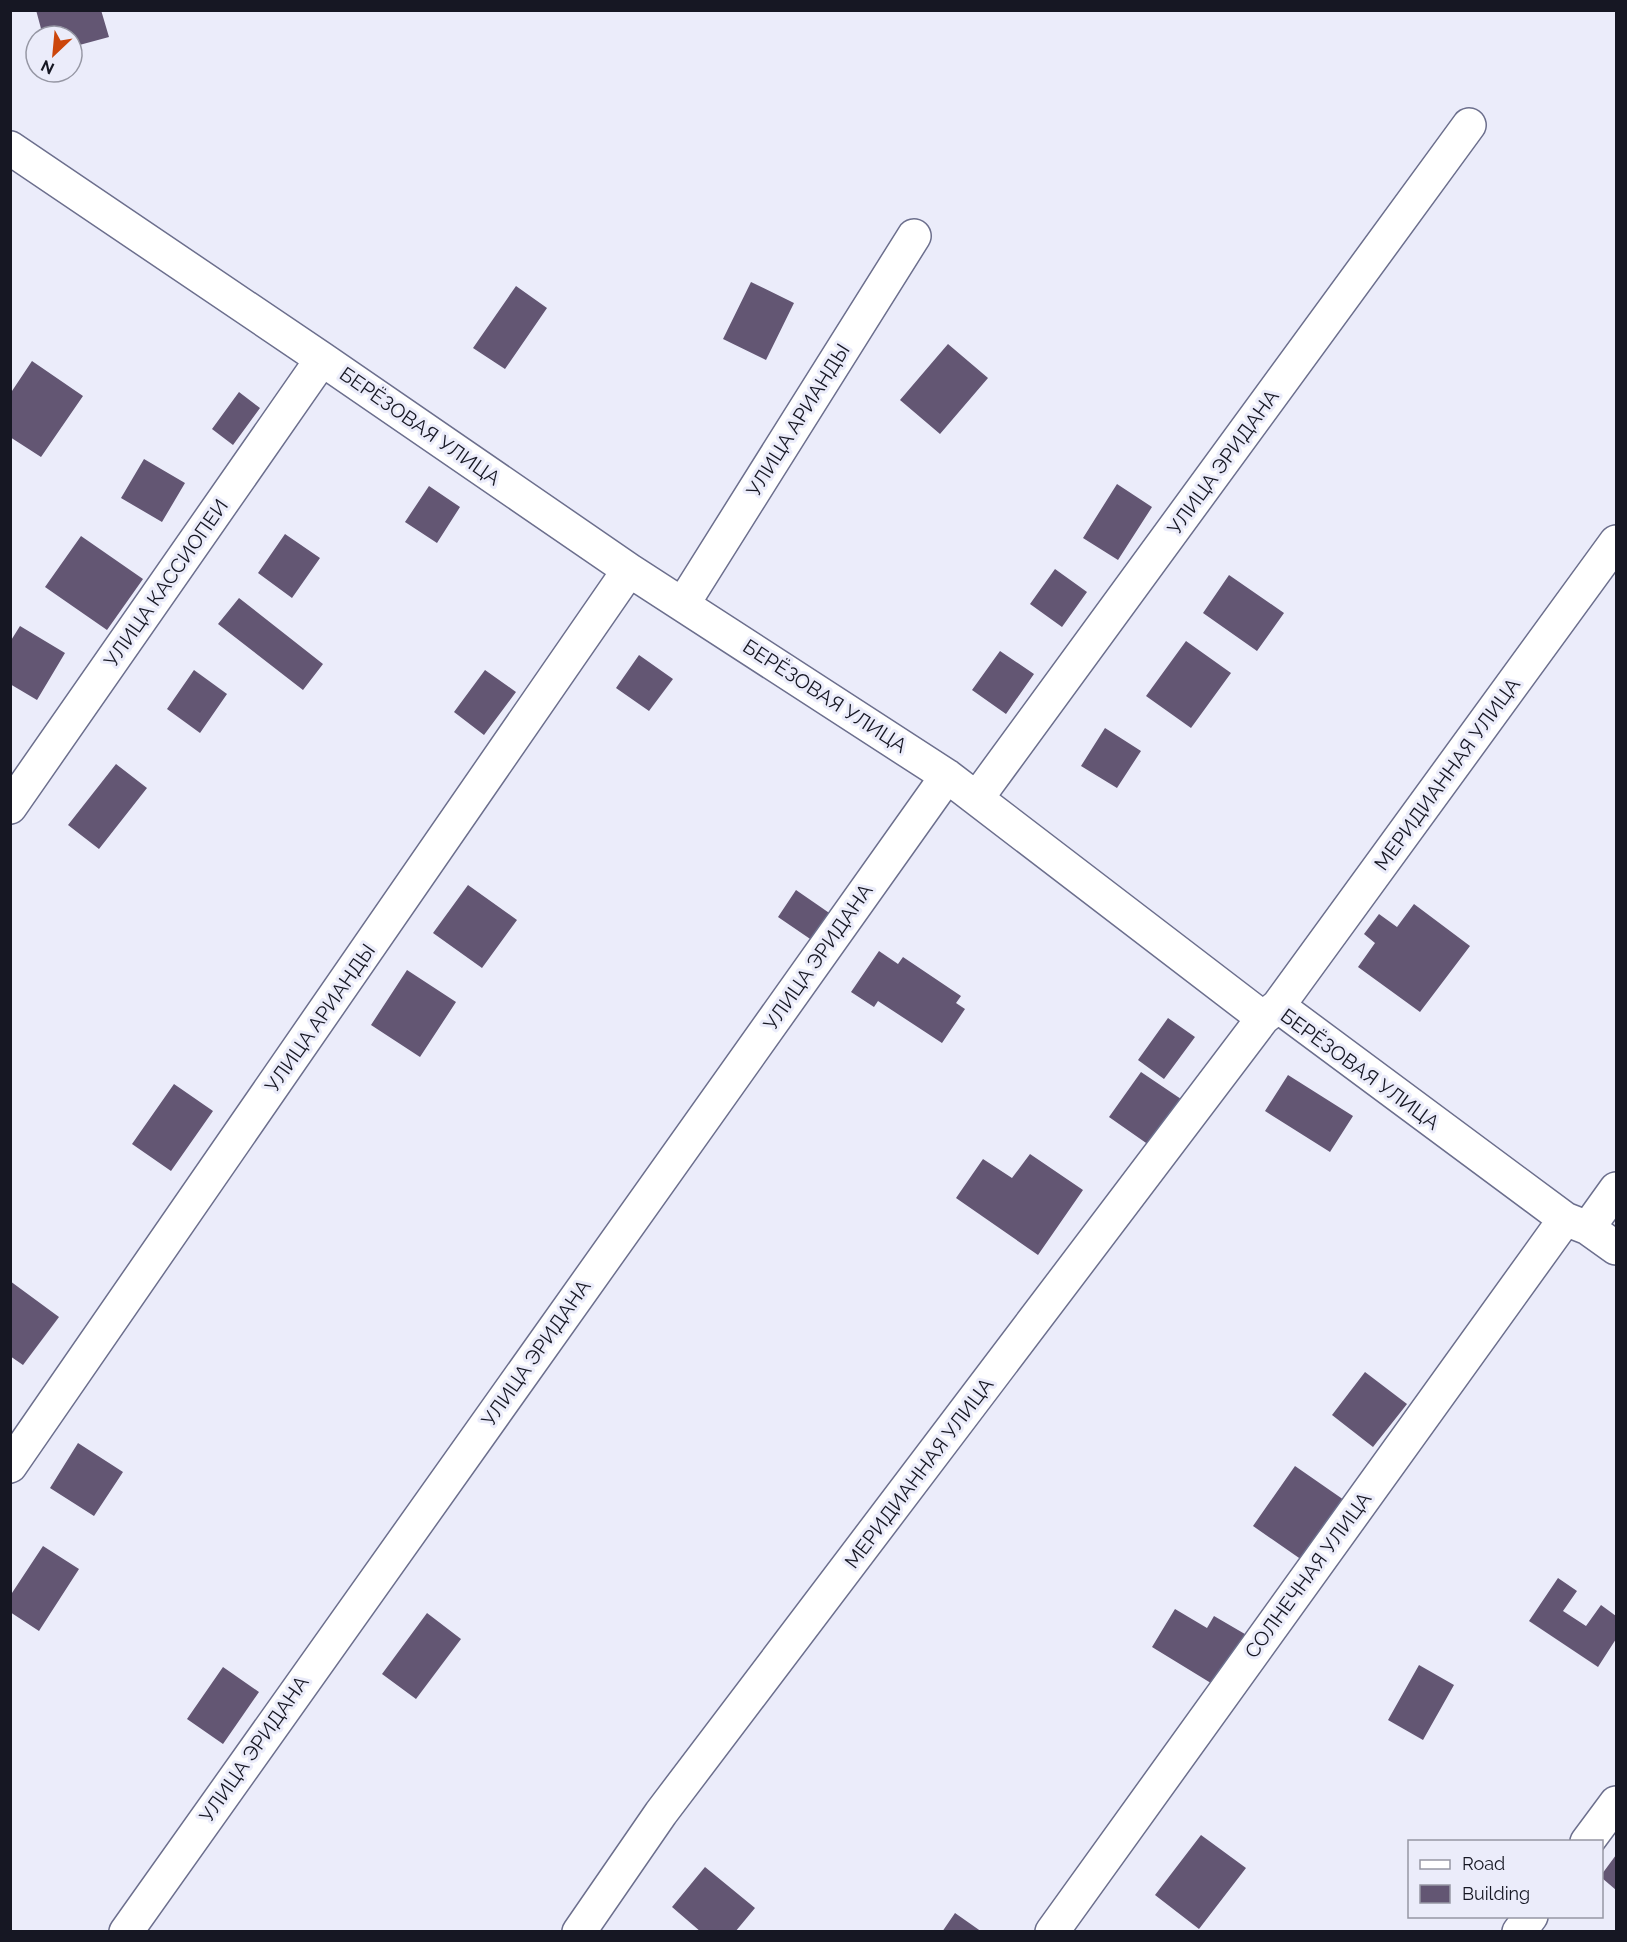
<svg xmlns="http://www.w3.org/2000/svg" width="1627" height="1942" font-family="Raleway,sans-serif">
	<style>
		.building { fill: #635673 }
		.lines { fill: none; stroke-linecap: round; stroke-linejoin: round }
		.street-casing { stroke: #6c6f8d; stroke-width: 36 }
		.street { stroke: #fff; stroke-width: 33 }
		.labels { text-anchor: middle; stroke-width: 6; stroke-linejoin: round; paint-order: stroke }
		.street-label { font-size: 20px; fill: #161723; stroke: #ebecfa }
	</style>
	<rect width="100%" height="100%" fill="#ebecfa"/>
	<path class="building" d="M36,10H101L109,37L72,47V36H43Z
		M751,282L794,303L766,360L723,339Z
		M516,286L547,308L505,369L473,348Z
		M948,344L988,378L940,434L900,400Z
		M32,361L83,396L41,457L10,437V394Z
		M239,392L260,408L233,445L212,429Z
		M144,459L185,483L162,522L121,498Z
		M1117,484L1152,507L1118,560L1083,538Z
		M429,486L460,507L437,543L405,522Z
		M285,534L320,558L292,598L258,573Z
		M81,536L143,579L107,630L45,587Z
		M1055,569L1087,592L1062,627L1030,604Z
		M1229,575L1284,613L1257,651L1203,613Z
		M239,598L323,664L303,690L218,624Z
		M20,626L65,653L37,700L10,684V642Z
		M1186,641L1231,673L1191,728L1146,696Z
		M1000,651L1034,674L1006,714L972,690Z
		M639,655L673,679L649,711L616,688Z
		M194,670L227,694L200,733L167,709Z
		M485,670L516,692L484,735L454,712Z
		M1105,728L1141,751L1117,788L1081,766Z
		M116,764L147,788L99,849L68,825Z
		M468,885L517,920L482,968L433,933Z
		M796,890L838,919L819,945L778,917Z
		M1414,904L1470,946L1420,1012L1358,967L1375,943L1364,934L1379,914L1397,927Z
		M879,951L898,964L903,957L961,996L956,1003L965,1009L942,1043L878,1001L874,1007L851,992Z
		M407,970L456,1002L420,1057L371,1025Z
		M1168,1018L1195,1037L1164,1079L1138,1060Z
		M1141,1072L1181,1099L1149,1145L1109,1117Z
		M1288,1075L1353,1116L1330,1152L1265,1111Z
		M174,1084L213,1111L171,1171L132,1144Z
		M1030,1154L1083,1190L1038,1255L956,1198L983,1159L1012,1178Z
		M10,1281L59,1317L23,1365L10,1356Z
		M1365,1372L1407,1404L1373,1447L1332,1415Z
		M78,1443L123,1472L94,1516L50,1488Z
		M1295,1466L1344,1500L1302,1560L1253,1526Z
		M43,1546L79,1569L39,1631L10,1612V1596Z
		M1558,1578L1577,1591L1563,1611L1586,1626L1601,1605L1616,1616V1639L1598,1667L1529,1621Z
		M1175,1609L1207,1628L1214,1616L1250,1637L1219,1688L1152,1647Z
		M427,1613L461,1639L416,1699L382,1674Z
		M1419,1665L1454,1685L1423,1740L1388,1720Z
		M223,1667L259,1692L223,1744L187,1719Z
		M1201,1835L1246,1868L1199,1929L1155,1895Z
		M1616,1855V1890L1602,1878V1874Z
		M705,1867L755,1908L735,1932H701L672,1907Z
		M955,1913L982,1932H942Z"/>
	<g class="lines">
		<defs>
			<path id="street" d="M10,148L322,359L629,570L947,776L1263,1018L1278,1006L1565,1219L1588,1228L1616,1248
				M683,604L914,236
				M977,798L1469,125
				M10,807L322,359
				M1278,1006L1616,542
				M1588,1228L1616,1189
				M10,1466L629,570
				M1587,1842L1616,1803
				M126,1932L947,776
				M579,1932L661,1813L1263,1018
				M1052,1932L1565,1219
				M1519,1932L1531,1916"/>
		</defs>
		<use href="#street" class="street-casing"/>
		<use href="#street" class="street"/>
	</g>
	<g class="labels">
		<g class="street-label">
			<text transform="translate(798 420) rotate(-58)" y="7">УЛИЦА АРИАНДЫ</text>
			<text transform="translate(420 426) rotate(35)" y="7">БЕРЁЗОВАЯ УЛИЦА</text>
			<text transform="translate(1223 462) rotate(-54)" y="7">УЛИЦА ЭРИДАНА</text>
			<text transform="translate(166 583) rotate(-55)" y="7">УЛИЦА КАССИОПЕИ</text>
			<text transform="translate(825 696) rotate(33)" y="7">БЕРЁЗОВАЯ УЛИЦА</text>
			<text transform="translate(1447 774) rotate(-54)" y="7">МЕРИДИАННАЯ УЛИЦА</text>
			<text transform="translate(818 957) rotate(-55)" y="7">УЛИЦА ЭРИДАНА</text>
			<text transform="translate(320 1018) rotate(-55)" y="7">УЛИЦА АРИАНДЫ</text>
			<text transform="translate(1360 1069) rotate(36)" y="7">БЕРЁЗОВАЯ УЛИЦА</text>
			<text transform="translate(536 1353) rotate(-55)" y="7">УЛИЦА ЭРИДАНА</text>
			<text transform="translate(919 1473) rotate(-53)" y="7">МЕРИДИАННАЯ УЛИЦА</text>
			<text transform="translate(1308 1575) rotate(-54)" y="7">СОЛНЕЧНАЯ УЛИЦА</text>
			<text transform="translate(254 1749) rotate(-55)" y="7">УЛИЦА ЭРИДАНА</text>
		</g>
	</g>
	<rect width="1627" height="1942" fill="none" stroke="#161723" stroke-width="24"/>
	<rect x="1408" y="1840" width="195" height="78" fill="#ebecfa" stroke="#9697a4" stroke-width="1.5"/>
	<rect x="1420" y="1860" width="30" height="9" fill="#ffffff" stroke="#9697a4" stroke-width="1.5"/>
	<text x="1462" y="1870" font-size="18" fill="#161723">Road</text>
	<rect x="1420" y="1885" width="30" height="18" fill="#635673" stroke="#9697a4" stroke-width="1.5"/>
	<text x="1462" y="1900" font-size="18" fill="#161723">Building</text>
	<g transform="translate(54 54) rotate(206)"><circle r="28" fill="#ebecfa" stroke="#9697a4" stroke-width="1.5"/>
	<path d="M0-4.5L10 22L0 15L-10 22Z" fill="#cc460b"/>
	<text y="-9" font-size="16" font-weight="bold" text-anchor="middle" fill="#161723">N</text>
	</g>
</svg>
